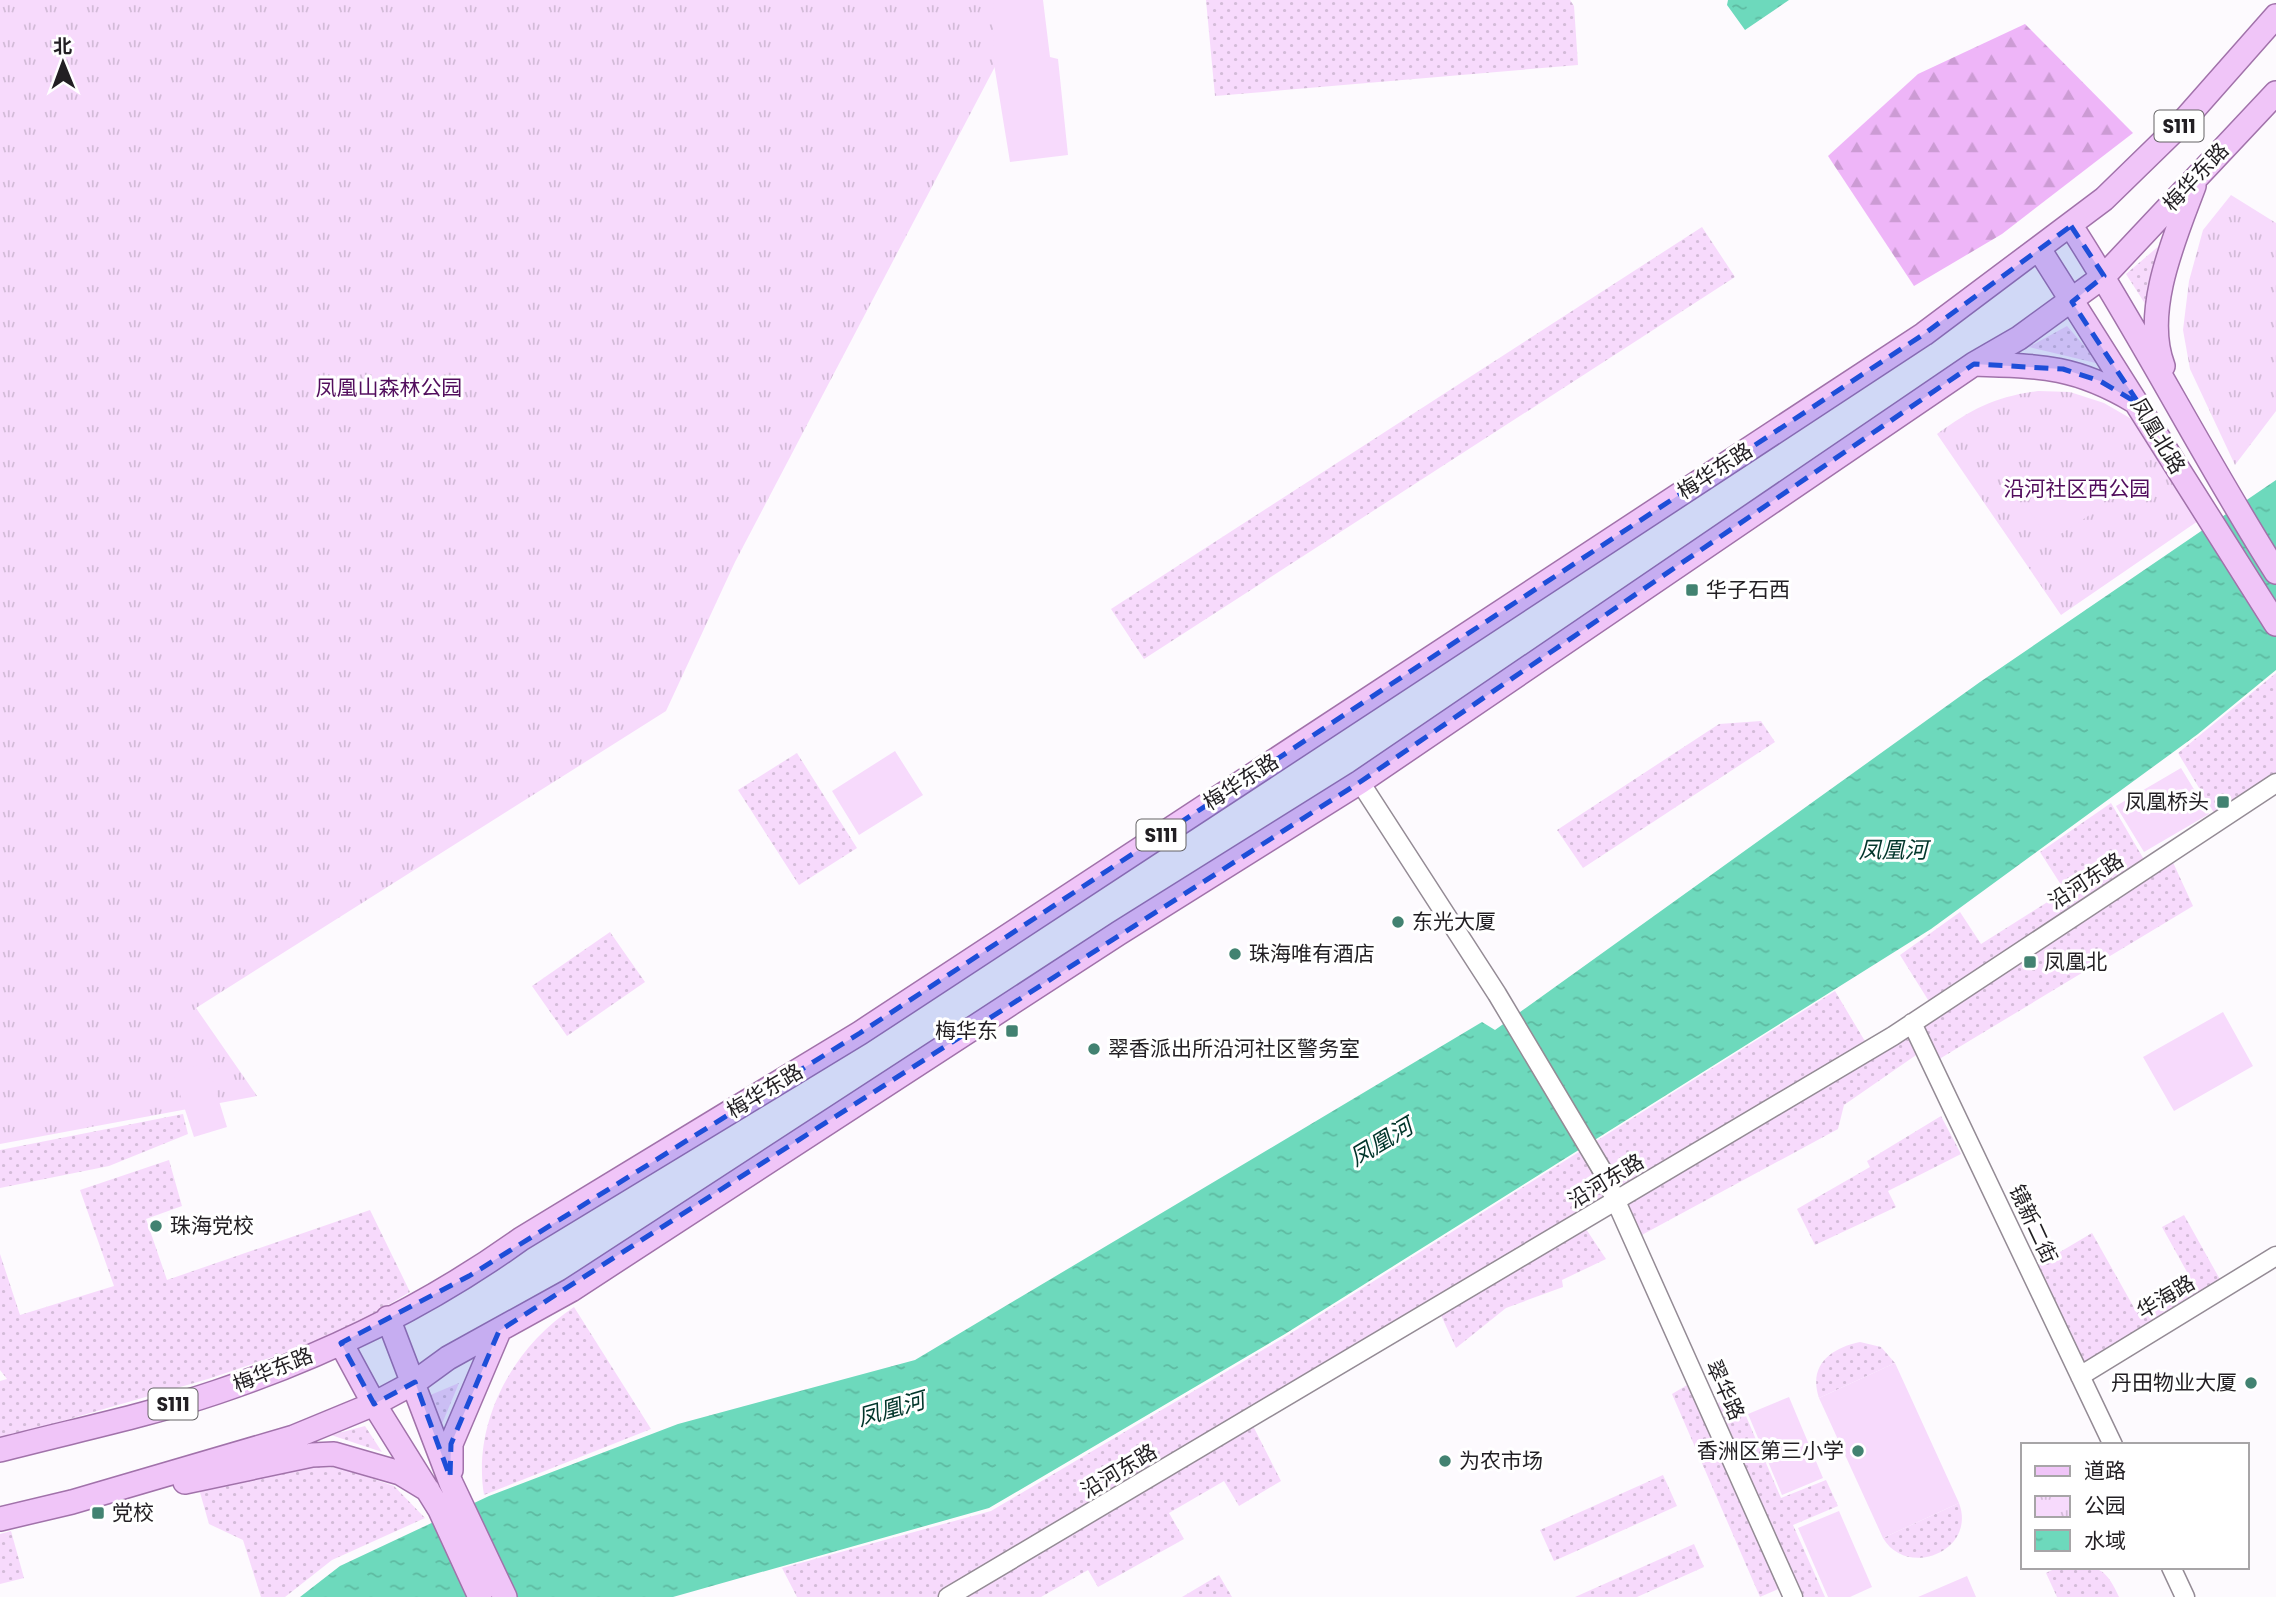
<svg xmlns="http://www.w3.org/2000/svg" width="2276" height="1597" font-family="Poppins,'Noto Sans SC',sans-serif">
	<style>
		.grass { fill: url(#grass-dots) }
		.forest { fill: url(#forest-firs) }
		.park { fill: url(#park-tufts) }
		.pitch { fill: #f7dafc }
		.water { fill: url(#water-ripples) }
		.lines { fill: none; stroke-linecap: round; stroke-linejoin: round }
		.minor-casing { stroke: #948b95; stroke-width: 21 }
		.major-casing { stroke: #a172aa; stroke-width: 26 }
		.minor { stroke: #fff; stroke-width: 18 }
		.major { stroke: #f0c5f8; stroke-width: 23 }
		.marked { fill: #1d4ed8; fill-opacity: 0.2; stroke: #1d4ed8; stroke-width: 5; stroke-dasharray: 14 9; stroke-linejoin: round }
		.poi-dot { fill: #428271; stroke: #fff; stroke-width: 2.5 }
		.labels { text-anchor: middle; stroke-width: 6; stroke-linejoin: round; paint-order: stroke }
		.shield { fill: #fff; stroke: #646265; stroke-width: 2 }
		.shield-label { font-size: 19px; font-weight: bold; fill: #221f23 }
		.street-label { font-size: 21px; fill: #221f23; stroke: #fff }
		.park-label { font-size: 21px; fill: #520d5d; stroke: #fff }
		.poi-label { font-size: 21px; fill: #221f23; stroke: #fff; text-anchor: start }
		.water-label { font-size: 23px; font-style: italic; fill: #01352a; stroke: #fff }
	</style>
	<defs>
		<pattern id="grass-dots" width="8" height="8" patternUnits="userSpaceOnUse" patternTransform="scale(1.75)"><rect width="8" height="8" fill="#f7dafc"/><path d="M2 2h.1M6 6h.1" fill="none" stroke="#d3bbd8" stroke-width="1.8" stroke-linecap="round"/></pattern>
		<pattern id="forest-firs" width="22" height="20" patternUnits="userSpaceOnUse" patternTransform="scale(1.75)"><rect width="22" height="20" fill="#eeb5f8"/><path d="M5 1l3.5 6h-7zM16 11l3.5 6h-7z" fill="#cc9bd4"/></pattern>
		<pattern id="park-tufts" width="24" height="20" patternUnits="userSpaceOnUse" patternTransform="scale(1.75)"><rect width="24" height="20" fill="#f7dafc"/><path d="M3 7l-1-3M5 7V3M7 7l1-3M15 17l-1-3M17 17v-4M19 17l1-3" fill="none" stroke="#d3bbd8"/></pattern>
		<pattern id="water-ripples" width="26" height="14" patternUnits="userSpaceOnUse" patternTransform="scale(1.75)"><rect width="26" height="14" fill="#6dd9bc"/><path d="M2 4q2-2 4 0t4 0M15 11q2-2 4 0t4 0" fill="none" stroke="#5ebaa1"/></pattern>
	</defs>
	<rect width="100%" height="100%" fill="#fdfafe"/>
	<path class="grass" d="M1206,0H1570L1574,6L1578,65L1215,96Z
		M1702,227L1735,277L1144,659L1111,609Z
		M2160,245L2158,324L2126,274Z
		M2067,326L2100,364L2029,347Z
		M2276,673V778L2216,816L2178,753Z
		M1761,721L1775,742L1583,868L1557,830L1719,724Z
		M797,753L857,848L799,885L738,790Z
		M2111,803L2146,863L1930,1003L1900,955L1960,912L1981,944L2065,891L2040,852Z
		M2171,858L2193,906L1936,1061L1920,1027Z
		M610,932L645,982L567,1036L532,986Z
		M1835,991L1869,1048L1074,1521L939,1597H797L782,1568L991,1511L1288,1335Z
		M1910,1032L1919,1053L1844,1105L1838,1129L1638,1237L1623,1204Z
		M183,1114L188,1134L109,1166L0,1188V1150Z
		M1941,1116L1961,1154L1888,1191L1896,1207L1815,1245L1797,1209L1870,1167L1867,1161Z
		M169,1160L182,1206L146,1219L167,1280L370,1210L410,1292L337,1335L208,1379L0,1439V1381L7,1379L0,1370V1254L20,1315L114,1286L80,1190Z
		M2184,1215L2222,1283L2085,1366L2038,1265L2092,1233L2137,1313L2192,1281L2162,1227Z
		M1584,1226L1606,1259L1562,1280L1563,1287L1506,1308L1456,1348L1440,1313Z
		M574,1307L651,1429L484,1495C472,1422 513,1347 574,1307Z
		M1860,1342L1881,1347L1895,1363L1819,1398C1808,1365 1831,1348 1860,1342Z
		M1692,1382L1783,1587L1760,1597L1672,1394Z
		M459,1383L439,1431L428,1396Z
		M1737,1395L1781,1498L1826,1480L1838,1506L1793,1525L1825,1597H1801L1716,1404Z
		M1252,1424L1281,1481L1239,1506L1224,1481L1169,1513L1184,1539L1098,1587L1088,1570L1041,1597H955Z
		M365,1426L382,1452L331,1435Z
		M299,1466L341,1468L394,1486L425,1518L332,1560L285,1597H261L243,1540L209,1524L199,1489Z
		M1663,1475L1677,1506L1554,1561L1540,1530Z
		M1959,1503C1977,1551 1907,1579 1883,1538Z
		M11,1531L24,1578L0,1584V1534Z
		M1694,1544L1704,1567L1637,1597H1575Z
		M2058,1567C2094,1567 2103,1561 2119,1597H2057L2046,1573Z
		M1219,1575L1232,1597H1182Z"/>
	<path class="forest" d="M2025,24L2133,133L2002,234L1914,286L1828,156L1918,74Z"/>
	<path class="park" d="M0,0H1030L735,562L666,711L196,1008L257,1096L0,1144Z
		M2231,195L2276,223V411L2235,465L2190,369L2183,330L2189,281L2203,230Z
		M2038,391L2070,392L2104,403L2135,421L2198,521L2061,615L1937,434C1972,409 1994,397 2038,391Z"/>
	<path class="pitch" d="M993,0H1043L1050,57L1058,59L1068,155L1010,162L994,64Z
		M2085,473L2105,505L2050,541L2029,510Z
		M895,751L923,795L859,835L832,791Z
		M2181,768L2209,814L2144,852L2116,806Z
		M2223,1012L2253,1066L2174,1111L2143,1057Z
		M207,1062L227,1127L194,1137L173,1073Z
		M1895,1363L1959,1503L1883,1538L1819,1398Z
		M1789,1397L1823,1478L1782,1495L1748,1414Z
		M1839,1511L1872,1587L1850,1597H1828L1798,1528Z
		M1967,1576L1976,1597H1918Z"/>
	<path class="water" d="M1728,0H1789L1745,30L1727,5Z
		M2276,480V670L2198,734L1931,929L1285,1334L989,1508L673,1597H300L340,1566L489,1496L678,1424L915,1360L1482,1022L1495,1030L1980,682Z"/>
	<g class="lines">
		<defs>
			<path id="minor" d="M1360,782L1497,994L1602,1170L1793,1597
				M1912,1023L2113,1445
				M2080,1376L2276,1256
				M2171,1567L2185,1597
				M948,1597L1893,1036L2276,783"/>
			<path id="major" d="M2071,226C2144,339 2204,459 2276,572
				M2039,249L2276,624
				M1974,364C2041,366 2075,366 2134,401
				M2163,366C2142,311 2175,237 2194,186
				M388,1318L451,1483L505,1597
				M341,1343L374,1404L440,1510L480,1597
				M0,1450C72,1431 146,1416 217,1392C324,1356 429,1305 521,1239L860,1033L1924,334L2104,199L2179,126L2276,16
				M451,1470V1444L499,1331
				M185,1482L312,1455L334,1454L400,1473L428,1490
				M0,1519L72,1502L294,1437L374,1404L415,1382L448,1358L571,1290L1119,933L1360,782L1974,364L2019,338L2104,276L2276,93"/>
		</defs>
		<use href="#minor" class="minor-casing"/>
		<use href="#major" class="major-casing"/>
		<use href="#minor" class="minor"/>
		<use href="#major" class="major"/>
	</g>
	<path class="marked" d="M2071,226L2104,276L2072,302L2139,404L2100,381L2063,369L1974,364L1360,782L499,1331L451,1444L450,1477L415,1382L374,1404L341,1343L469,1276L860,1033L1924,334Z"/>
	<g class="poi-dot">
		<rect x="1685" y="583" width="14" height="14" rx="3.5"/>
		<rect x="2216" y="795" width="14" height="14" rx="3.5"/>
		<circle cx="1398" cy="922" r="7"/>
		<circle cx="1235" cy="954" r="7"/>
		<rect x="2023" y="955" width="14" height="14" rx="3.5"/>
		<rect x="1005" y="1024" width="14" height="14" rx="3.5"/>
		<circle cx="1094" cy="1049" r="7"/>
		<circle cx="156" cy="1226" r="7"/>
		<circle cx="2251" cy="1383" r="7"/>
		<circle cx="1858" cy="1451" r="7"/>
		<circle cx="1445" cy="1461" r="7"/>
		<rect x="91" y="1506" width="14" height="14" rx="3.5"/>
	</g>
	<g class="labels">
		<g class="shield">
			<rect x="2154.5" y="110.5" width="49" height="31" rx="5"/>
			<rect x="1136.5" y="819.5" width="49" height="31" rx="5"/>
			<rect x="148.5" y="1388.5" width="49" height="31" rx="5"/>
		</g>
		<g class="shield-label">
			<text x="2179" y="133">S111</text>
			<text x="1161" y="842">S111</text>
			<text x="173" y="1411">S111</text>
		</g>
		<g class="street-label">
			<text transform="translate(2196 177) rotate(-47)" y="7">梅华东路</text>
			<text transform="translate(2158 436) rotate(59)" y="7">凤凰北路</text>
			<text transform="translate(1715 471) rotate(-33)" y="7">梅华东路</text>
			<text transform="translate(1241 782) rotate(-33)" y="7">梅华东路</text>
			<text transform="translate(2086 881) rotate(-33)" y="7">沿河东路</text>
			<text transform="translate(765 1091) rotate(-31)" y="7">梅华东路</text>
			<text transform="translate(1606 1181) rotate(-31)" y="7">沿河东路</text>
			<text transform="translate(2033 1224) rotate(65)" y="7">镜新二街</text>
			<text transform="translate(2166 1297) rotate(-31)" y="7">华海路</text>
			<text transform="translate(273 1370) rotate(-22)" y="7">梅华东路</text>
			<text transform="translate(1725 1390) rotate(66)" y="7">翠华路</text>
			<text transform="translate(1119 1471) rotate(-31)" y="7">沿河东路</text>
		</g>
		<g class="park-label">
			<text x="389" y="395">凤凰山森林公园</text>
			<text x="2077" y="496">沿河社区西公园</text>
		</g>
		<g class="poi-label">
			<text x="1706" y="597">华子石西</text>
			<text x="2209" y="809" text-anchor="end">凤凰桥头</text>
			<text x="1412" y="929">东光大厦</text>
			<text x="1249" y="961">珠海唯有酒店</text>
			<text x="2044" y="969">凤凰北</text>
			<text x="998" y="1038" text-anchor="end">梅华东</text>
			<text x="1108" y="1056">翠香派出所沿河社区警务室</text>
			<text x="170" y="1233">珠海党校</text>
			<text x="2237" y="1390" text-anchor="end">丹田物业大厦</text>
			<text x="1844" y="1458" text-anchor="end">香洲区第三小学</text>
			<text x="1459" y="1468">为农市场</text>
			<text x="112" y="1520">党校</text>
		</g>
		<g class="water-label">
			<text x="1893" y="858">凤凰河</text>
			<text transform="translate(1381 1142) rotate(-31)" y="8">凤凰河</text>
			<text transform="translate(891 1409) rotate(-16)" y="8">凤凰河</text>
		</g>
	</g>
	<rect x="2021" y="1443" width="228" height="126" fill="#ffffff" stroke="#a7a5a7" stroke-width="2"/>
	<rect x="2035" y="1466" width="35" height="10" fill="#f0c5f8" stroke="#a7a5a7" stroke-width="2"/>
	<text x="2084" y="1478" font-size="21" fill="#221f23">道路</text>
	<rect x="2035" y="1496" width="35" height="21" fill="url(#park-tufts)" stroke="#a7a5a7" stroke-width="2"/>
	<text x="2084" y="1513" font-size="21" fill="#221f23">公园</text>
	<rect x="2035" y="1530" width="35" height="21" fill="url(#water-ripples)" stroke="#a7a5a7" stroke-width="2"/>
	<text x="2084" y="1548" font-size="21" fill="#221f23">水域</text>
	<g transform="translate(63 63) rotate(359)" stroke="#ffffff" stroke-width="5" paint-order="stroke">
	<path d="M0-5L12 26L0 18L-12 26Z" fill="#221f23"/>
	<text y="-10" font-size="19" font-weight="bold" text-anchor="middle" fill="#221f23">北</text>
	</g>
</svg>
